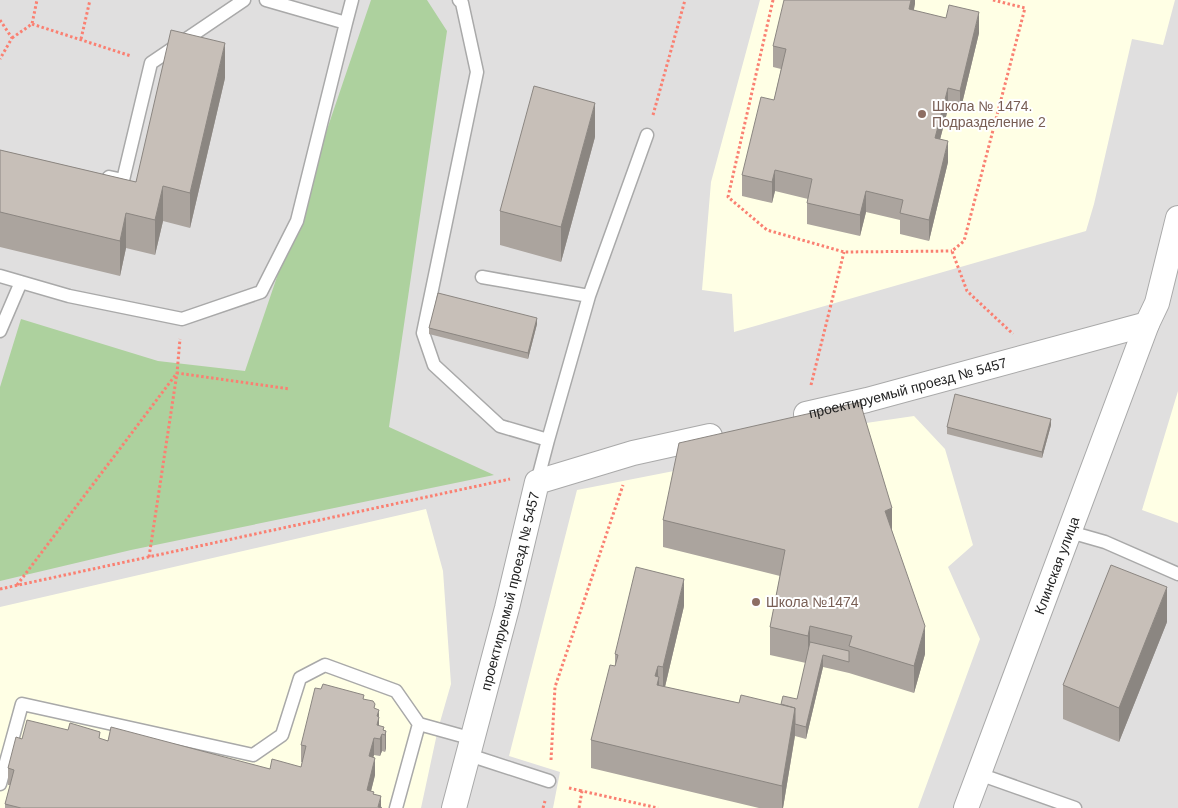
<svg xmlns="http://www.w3.org/2000/svg" width="1178" height="808" font-family="Arial,sans-serif">
	<style>
		.residential { fill: #e0dfdf }
		.education { fill: #ffffe5 }
		.forest { fill: #add19e }
		.lines { fill: none; stroke-linecap: round; stroke-linejoin: round }
		.service-casing { stroke: #a9a9a9; stroke-width: 15 }
		.minor-casing { stroke: #a9a9a9; stroke-width: 26 }
		.path { stroke: #fa8072; stroke-width: 3; stroke-dasharray: 2.5 2.5; stroke-linecap: butt }
		.service { stroke: #fff; stroke-width: 12 }
		.minor { stroke: #fff; stroke-width: 24 }
		.wall { fill: #aba49e }
		.shaded-wall { fill: #8b8681 }
		.building { fill: #c7bfb8; stroke: #8b8681 }
		.education-dot { fill: #8d6e63; stroke: #fff; stroke-width: 2 }
		.labels { text-anchor: middle; stroke-width: 4; stroke-linejoin: round; paint-order: stroke }
		.education-label { font-size: 14px; fill: #785e54; stroke: #fff; text-anchor: start }
		.street-label { font-size: 14px; fill: #222; stroke: #fff }
	</style>
	<rect width="100%" height="100%" fill="#f2efe9"/>
	<path class="residential" d="M0,0H1178V808H0Z"/>
	<path class="education" d="M760,0H1175L1163,45L1132,39L1094,204L1086,231L734,332L732,294L702,290L711,182Z
		M1178,391V523L1142,510Z
		M914,416L945,449L973,545L948,567L980,639L918,808H553L560,772L509,756L577,490L679,470L866,423Z
		M426,509L443,571L451,684L438,729L421,808H0V607Z"/>
	<path class="forest" d="M371,0H427L447,31L389,427L494,475L131,550L0,581V387L21,319L158,361L245,371Z"/>
	<g class="lines">
		<defs>
			<path id="service" d="M459,0L462,3L477,72L423,333L434,365L500,426L548,440L537,482
				M346,23L352,0
				M109,177L123,180L151,63L244,0
				M0,276L69,296L182,319L261,292L297,221L346,23L266,0
				M482,277L589,296L548,440
				M589,296L647,135
				M0,331L21,282
				M1070,532L1105,542L1178,574
				M419,724L473,739
				M469,755L549,781
				M979,774L1075,808
				M0,784L22,704L253,755L282,735L300,678L325,665L396,691L419,724L396,808"/>
			<g id="minor">
				<path id="s1" d="M806,414L867,400L1147,324L1157,303L1178,218"/>
				<path id="s2" d="M454,808L507,608L537,482L633,453L710,436"/>
				<path id="s3" d="M966,808L1147,324"/>
			</g>
		</defs>
		<use href="#service" class="service-casing"/>
		<use href="#minor" class="minor-casing"/>
		<path class="path" d="M773,0L728,197L767,230L844,252L952,251
			M993,0L1025,8L964,241L952,251L967,291L1013,334
			M0,20L12,38L0,59
			M32,24L131,56
			M12,38L32,24L37,0
			M81,39L90,0
			M653,115L685,0
			M811,385L844,252
			M149,557L177,373L180,339
			M17,585L177,373L290,389
			M0,589L510,479
			M551,760L555,687L623,485
			M569,788L582,791
			M543,808L545,801
			M579,808L582,791L658,808"/>
		<use href="#service" class="service"/>
		<use href="#minor" class="minor"/>
	</g>
	<path class="wall" d="M915,0L914,10L979,33L960,112L948,109L940,139L948,162L929,241L900,234V220L866,212L860,236L807,224V203L808,199L775,191L772,203L742,196V175L774,100L781,69L773,67V46Z
		M225,78L190,228L163,221L155,255L126,248L120,276L0,247V150L136,182Z
		M595,137L561,262L500,245V211Z
		M537,324L528,359L429,334V328Z
		M1051,425L1042,458L947,434V427Z
		M663,520L892,531L925,654L914,693L849,673L823,667L806,739L795,736L783,808H759L591,768V740L615,666V654L684,606L665,687L739,703L781,704L797,699L806,663L770,655V627L780,576L663,547Z
		M1167,622L1119,742L1063,719V685Z
		M364,699L375,709L379,717V726L384,730L386,731V748L385,752L382,751L380,756L374,755L373,757L375,775L371,791L374,795L382,808H5V804L10,785H8V768L22,739H100L270,769L301,767L302,762H301V745Z"/>
	<path class="shaded-wall" d="M911,0H915V4L909,30V9Z
		M979,12V33L960,112V91Z
		M225,43V78L190,228V193Z
		M948,88V109L935,159V138Z
		M595,103V137L561,262V227Z
		M948,141V162L929,241V220Z
		M775,170V191L772,203V182Z
		M163,186V221L155,255V220Z
		M866,191V212L860,236V215Z
		M126,213V248L120,276V241Z
		M537,318V324L528,359V353Z
		M1051,419V425L1042,458V452Z
		M892,508V535L885,511Z
		M684,579V606L663,695V667Z
		M1167,587V622L1119,742V708Z
		M810,626V654L808,664V636Z
		M925,626V654L914,693V666Z
		M823,655V667L806,739V727Z
		M658,666V681L659,677V704L655,676Z
		M795,708V735L783,808H782V786Z
		M379,710V734L378,739L377,716Z
		M386,731V748L385,752V735Z
		M382,734V751L380,756V739Z
		M374,738V755L369,773V756Z
		M375,758V775L367,807V790Z
		M381,796V808H378Z"/>
	<path class="building" d="M784,0H911L909,9L946,18L949,5L979,12L960,91L948,88L935,138L948,141L929,220L900,213L903,200L866,191L860,215L807,203L812,179L775,170L772,182L742,175L761,97L774,100L786,49L773,46Z
		M171,30L225,43L190,193L163,186L155,220L126,213L120,241L0,212V150L136,182Z
		M534,86L595,103L561,227L500,211Z
		M438,293L537,318L528,353L429,328Z
		M955,394L1051,419L1042,452L947,427Z
		M860,402L892,508L885,511L925,626L914,666L849,646L852,636L810,626L808,636L770,627L785,550L663,520L679,443Z
		M1111,565L1167,587L1119,708L1063,685Z
		M636,567L684,579L663,667L658,666L655,676L659,677L657,685L739,703L741,695L795,708L782,786L591,740L610,665L615,666L618,655L615,654Z
		M810,642L849,651V662L823,655L806,727L795,724V708L781,704L783,696L797,699Z
		M323,684L364,695L363,699L373,701L375,704L374,708L379,710L377,716L379,717L377,725L384,727L383,730L386,731L385,735L382,734L380,739L374,738L369,756L375,758L367,790L374,792L373,794L381,796L378,807L382,808H21L5,804L14,770L8,768L16,737L22,739L27,720L68,730L70,723L100,732L99,738L108,741L111,727L270,769L272,759L301,767L306,746L301,745L315,688L321,689Z"/>
	<g class="education-dot">
		<circle cx="922" cy="114" r="5"/>
		<circle cx="756" cy="602" r="5"/>
	</g>
	<g class="labels">
		<g class="education-label">
			<text x="932" y="111">Школа № 1474.<tspan x="932" dy="16">Подразделение 2</tspan></text>
			<text x="766" y="607">Школа №1474</text>
		</g>
		<g class="street-label">
			<text dy="5" stroke="none"><textPath href="#s1" startOffset="105">проектируемый проезд № 5457</textPath></text>
			<text dy="5" stroke="none"><textPath href="#s3" startOffset="259">Клинская улица</textPath></text>
			<text dy="5" stroke="none"><textPath href="#s2" startOffset="224">проектируемый проезд № 5457</textPath></text>
		</g>
	</g>
</svg>
